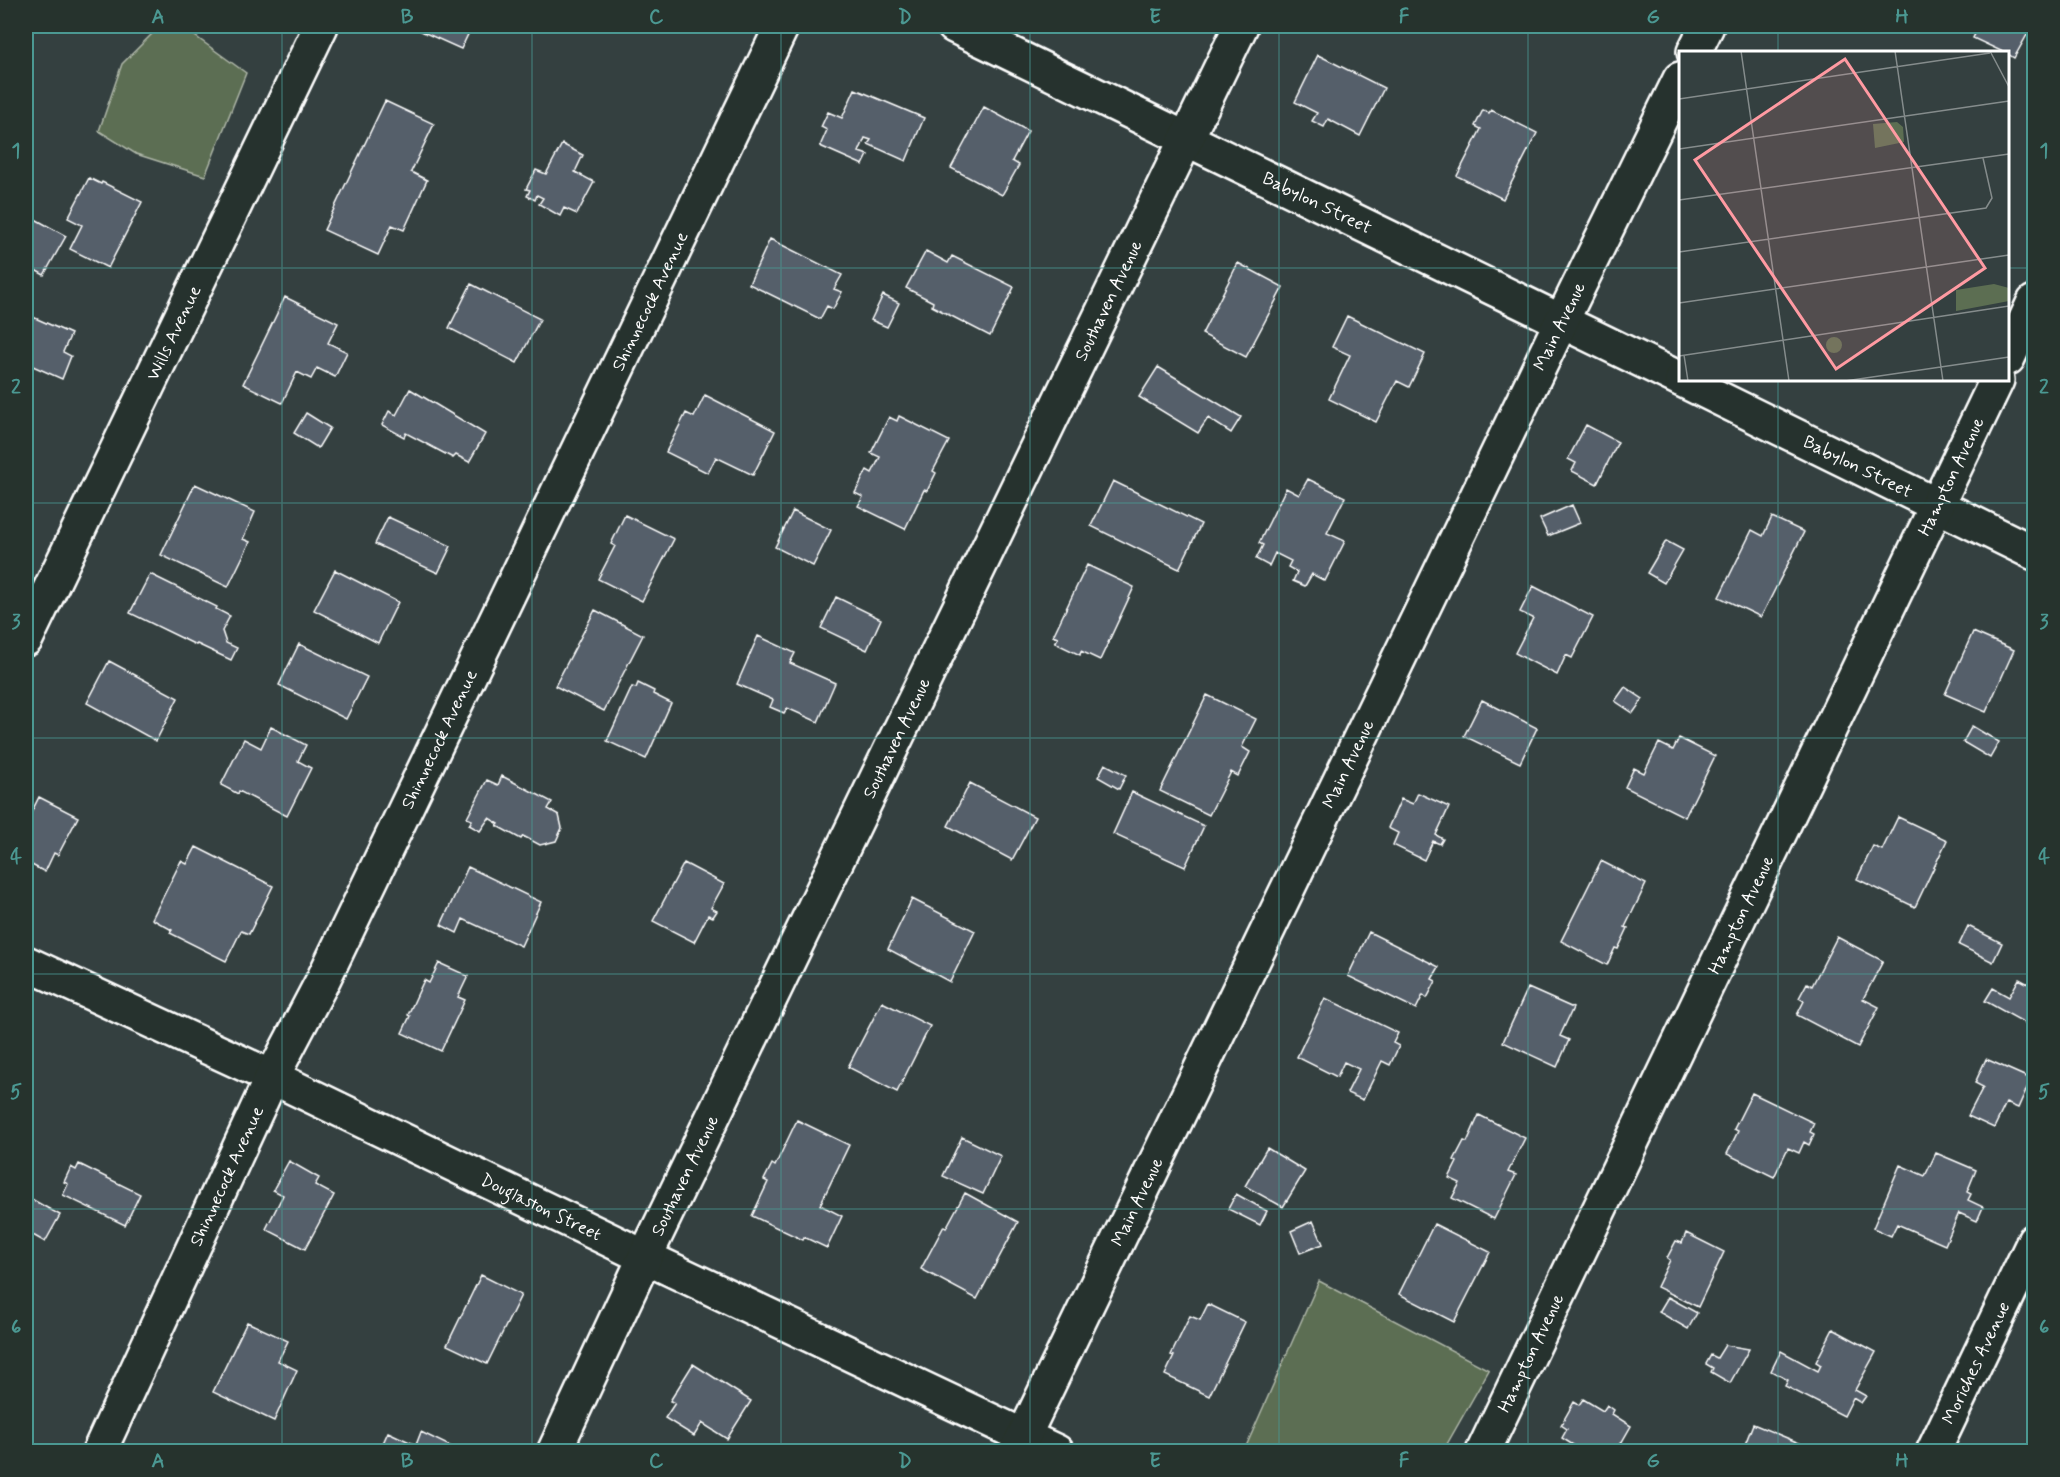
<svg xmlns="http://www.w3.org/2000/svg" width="2060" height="1477" font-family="Mynerve,sans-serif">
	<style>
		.green { fill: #5c6e52; stroke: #aeb6a8; stroke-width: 1.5 }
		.building { fill: #555e6b; stroke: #fff; stroke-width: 1.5 }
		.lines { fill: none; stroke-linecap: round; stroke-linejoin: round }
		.minor-casing { stroke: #fff; stroke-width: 38 }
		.minor { stroke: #26332d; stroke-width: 33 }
		.grid { fill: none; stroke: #4b9892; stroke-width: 1.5; stroke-opacity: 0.55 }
		.labels { text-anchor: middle; stroke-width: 5; stroke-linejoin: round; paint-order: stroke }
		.street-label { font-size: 18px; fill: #fff; stroke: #26332d }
		.inset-road { fill: none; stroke: #858c8c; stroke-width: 1.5 }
		.view { fill: #ff9aa2; fill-opacity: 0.15; stroke: #ff9aa2; stroke-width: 3 }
		.inset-edge { fill: none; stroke: #fff; stroke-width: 3 }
		.neatline { fill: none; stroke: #4b9892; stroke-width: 2 }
		.grid-label { font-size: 20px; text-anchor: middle; font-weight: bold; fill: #4b9892 }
	</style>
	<rect width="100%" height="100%" fill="#344040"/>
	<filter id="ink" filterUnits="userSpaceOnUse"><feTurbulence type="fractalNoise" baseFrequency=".0167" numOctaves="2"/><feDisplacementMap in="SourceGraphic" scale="12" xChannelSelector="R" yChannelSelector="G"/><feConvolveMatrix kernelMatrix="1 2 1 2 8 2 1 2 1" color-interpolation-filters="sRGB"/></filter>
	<g filter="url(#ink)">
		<path class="green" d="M160,26H181L246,73L205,176L136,154L99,131L122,64Z
			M1319,1281L1489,1370L1443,1451H1244Z"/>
		<path class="building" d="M415,26H472L461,49L414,28Z
			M657,26H677L673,34Z
			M1979,26H2034V27L2032,26L2014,58L2008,54V52H2003L1973,38Z
			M1318,55L1384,88L1360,136L1328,119L1324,127L1312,121L1317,113L1295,102Z
			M855,89L924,118L906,161L868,144L871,140L865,138L859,152L868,155L863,165L820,146L827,130L821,127L828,112L842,118Z
			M385,101L434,124L411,172L427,180L404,230L392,225L378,255L324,230Z
			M984,107L1028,131L1012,161L1019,165L1002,195L951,168Z
			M1483,110L1489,113L1491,110L1537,133L1503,199L1457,176L1481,129L1475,126Z
			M562,144L583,155L575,172L594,182L577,214L564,208L560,216L539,204L543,198L537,195L535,200L527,196L530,190L526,189L536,170L546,174Z
			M89,178L101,184L102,182L142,202L108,268L70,249L82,225L68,218Z
			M26,214L66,236L44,275L26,265Z
			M770,239L842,275L834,289L842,292L833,309L827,306L820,319L749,284Z
			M926,251L948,263L952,256L1014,287L990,336L932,306L933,302L906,288Z
			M1238,263L1283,287L1246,357L1202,334Z
			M471,284L540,319L517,363L449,328Z
			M883,295L899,303L887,327L871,320Z
			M285,297L338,323L328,343L347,352L335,377L317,368L311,379L297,372L282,403L243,384Z
			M26,314L71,334L63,352L71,356L62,379L26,363Z
			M1347,316L1425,354L1409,387L1397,381L1376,422L1329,399L1350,355L1332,347Z
			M1158,367L1241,417L1231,433L1208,418L1198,433L1139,397Z
			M410,389L485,434L469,462L456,455L453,458L406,433L404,437L382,425L389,411L396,415Z
			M705,395L775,431L753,475L716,457L708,473L666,452L686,413L694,417Z
			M306,413L330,428L318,448L294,433Z
			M899,416L949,441L933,471L936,473L927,491L924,490L905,529L858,506L863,497L855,493L867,470L872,473L880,457L871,453L889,417L897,421Z
			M1586,425L1618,442L1597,484L1572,471L1576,463L1568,459Z
			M1308,479L1345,497L1327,533L1345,541L1325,581L1312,574L1305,586L1293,581L1297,572L1288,567L1291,561L1275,553L1269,566L1256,559L1263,545L1259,543L1286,488L1299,495Z
			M1113,481L1201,524L1179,569L1091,526Z
			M195,484L255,512L243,539L250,542L228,587L161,555Z
			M1572,505L1580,523L1548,536L1540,519Z
			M793,511L831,530L813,566L775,547Z
			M625,515L674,539L642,601L598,579L615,546L611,544Z
			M388,517L451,546L438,573L375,544Z
			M1772,517L1804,532L1761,617L1719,597L1752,530L1763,536Z
			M1666,541L1683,550L1664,583L1647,573Z
			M1087,565L1134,587L1100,660L1081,651L1080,655L1055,643L1058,638L1053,636Z
			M335,570L398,602L378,643L314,610Z
			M150,574L217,607L216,609L230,616L222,631L226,643L237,648L231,660L197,644L196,645L130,613Z
			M1533,586L1593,617L1572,658L1566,655L1557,675L1515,653L1533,618L1520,612Z
			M836,597L881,619L867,650L821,628Z
			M595,610L643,635L604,711L555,686Z
			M1973,632L2014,650L1986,712L1945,694Z
			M758,636L795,653L790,663L835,683L818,722L787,708L784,713L770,707L773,700L737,684Z
			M299,644L367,677L346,719L279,685Z
			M109,661L178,698L156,741L87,703Z
			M638,683L654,691L653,694L671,703L646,759L607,741L632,687L636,688Z
			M1625,687L1643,699L1633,713L1615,701Z
			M1207,695L1256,719L1242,747L1250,752L1238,776L1231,772L1209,815L1160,791Z
			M1482,700L1537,728L1520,763L1464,736Z
			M1972,726L1999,742L1990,758L1963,742Z
			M271,727L306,745L298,761L311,768L287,816L239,791L238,794L221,785L244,739L261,748Z
			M1679,738L1715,756L1685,817L1625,787L1634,768L1644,773L1659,743L1673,750Z
			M1105,764L1126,775L1119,789L1098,777Z
			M502,776L552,802L548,809L559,815L562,828L556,841L540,845L523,836L521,839L497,826L499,824L489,818L480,831L469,825L472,820L467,818L487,780L498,785Z
			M970,783L1035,817L1012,860L948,826Z
			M1132,792L1204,826L1185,867L1113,834Z
			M1418,793L1449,807L1436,835L1443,839L1440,844L1433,841L1424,860L1393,845L1398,833L1388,828L1401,799L1413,804Z
			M39,797L78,817L58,855L54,853L45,872L26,862V823Z
			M1898,817L1947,840L1915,907L1857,879L1873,846L1882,850Z
			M196,847L273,886L249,934L241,931L226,961L170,933L172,930L152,919L181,861L187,864Z
			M1601,861L1646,884L1625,927L1628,928L1618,949L1615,948L1607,965L1561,941Z
			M684,863L724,884L711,908L717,911L713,917L708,915L694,942L653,921Z
			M468,867L541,902L521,946L463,919L457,933L441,925Z
			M912,899L975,931L950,982L888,949Z
			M1968,926L2002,943L1993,962L1959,945Z
			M1369,932L1439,967L1432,979L1436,981L1427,998L1423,995L1416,1009L1348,976Z
			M1837,937L1883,961L1863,999L1879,1007L1858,1047L1797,1015L1804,1001L1799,998L1807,983L1812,986Z
			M439,963L468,976L458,997L465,1000L441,1051L402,1033L410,1016L408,1015L424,980L429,983Z
			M2019,979L2034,987V1028L1985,1001L1993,988L2009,997Z
			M1528,988L1573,1008L1560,1036L1569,1040L1557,1067L1503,1042Z
			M1325,998L1398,1033L1393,1043L1399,1046L1390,1065L1382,1061L1363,1100L1347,1093L1359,1069L1344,1062L1337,1077L1297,1057Z
			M882,1002L930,1026L897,1092L848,1067Z
			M1986,1059L2031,1079L2018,1108L2006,1103L1994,1128L1968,1116L1983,1087L1975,1083Z
			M1752,1093L1814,1123L1810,1132L1814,1134L1809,1145L1804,1142L1799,1153L1788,1148L1774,1177L1727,1154L1738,1131L1734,1129Z
			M1479,1115L1525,1138L1508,1172L1516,1175L1494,1219L1452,1198L1460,1183L1449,1178L1457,1162L1454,1160L1464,1141L1467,1142Z
			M797,1120L849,1145L820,1205L842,1216L827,1248L804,1237L803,1240L752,1216L768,1182L764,1180L772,1164L775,1166Z
			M962,1137L1001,1156L983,1194L943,1176Z
			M1267,1148L1305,1171L1283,1207L1245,1186Z
			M1936,1153L1976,1170L1967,1192L1971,1194L1968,1200L1983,1207L1977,1221L1959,1213L1945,1245L1897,1224L1891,1236L1873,1228L1900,1165L1925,1176Z
			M289,1161L319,1178L315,1185L334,1195L305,1249L266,1229L283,1195L273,1190Z
			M79,1164L140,1194L125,1225L63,1195L68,1184L64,1182L71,1167L76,1170Z
			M965,1193L1018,1222L977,1299L921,1269L944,1226L946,1228Z
			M1236,1194L1267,1211L1260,1225L1228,1209Z
			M26,1196L60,1215L45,1242L26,1231Z
			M1313,1221L1323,1244L1300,1253L1291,1231Z
			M1434,1224L1490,1252L1454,1322L1399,1294Z
			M1686,1233L1724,1252L1698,1307L1657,1287L1670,1260L1667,1258L1676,1241L1682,1243Z
			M481,1275L521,1295L487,1364L447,1345Z
			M1668,1297L1697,1313L1688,1329L1659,1312Z
			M1208,1304L1245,1322L1209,1396L1165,1375L1174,1356L1171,1355L1190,1316L1200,1320Z
			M247,1322L288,1341L278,1361L297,1370L274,1421L213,1392Z
			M1833,1329L1876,1352L1855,1390L1866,1396L1861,1403L1853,1398L1844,1416L1785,1386L1788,1380L1771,1371L1781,1351L1818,1371L1821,1365L1816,1362Z
			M1725,1345L1749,1349L1730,1383L1711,1372L1713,1368L1706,1364L1711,1355L1717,1358Z
			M693,1364L751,1401L727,1439L702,1423L694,1436L665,1418L675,1403L670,1401Z
			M1583,1399L1603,1411L1607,1405L1614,1410L1612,1414L1631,1426L1616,1452H1584L1562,1438L1567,1429L1561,1425L1574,1402L1579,1405Z
			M1753,1424L1821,1452H1742Z
			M388,1432L416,1445L421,1432L452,1447L450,1452H379Z"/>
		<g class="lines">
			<defs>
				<g id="minor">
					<path id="s1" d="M954,26L1680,379"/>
					<path d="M1694,52L1707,26"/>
					<path d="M2008,358L2034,302"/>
					<path id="s2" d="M1682,380L2034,553"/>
					<path id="s3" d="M26,639L321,26"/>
					<path id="s4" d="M26,963L272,1077L645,1257L1057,1452"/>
					<path id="s5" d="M99,1452L272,1077L323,980L782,26"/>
					<path id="s6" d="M554,1452L645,1257L1241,26"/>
					<path id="s7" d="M1016,1452L1562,320L1680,79"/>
					<path id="s8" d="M1483,1452L1997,380"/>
					<path id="s9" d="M1933,1452L2034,1241"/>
				</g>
			</defs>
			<use href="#minor" class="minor-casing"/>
			<use href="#minor" class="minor"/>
		</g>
	</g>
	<path class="grid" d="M282,26V1452M532,26V1452M781,26V1452M1030,26V1452M1279,26V1452M1528,26V1452M1778,26V52M26,268H1680M2008,268H2034M1778,380V1452M26,503H2034M26,738H2034M26,974H2034M26,1209H2034"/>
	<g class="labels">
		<g class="street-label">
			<text dy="6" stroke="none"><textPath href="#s1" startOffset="404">Babylon Street</textPath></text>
			<text dy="6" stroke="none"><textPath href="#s5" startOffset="1276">Shinnecock Avenue</textPath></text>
			<text dy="6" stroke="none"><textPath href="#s6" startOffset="1278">Southaven Avenue</textPath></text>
			<text dy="6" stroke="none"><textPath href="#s7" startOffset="1250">Main Avenue</textPath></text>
			<text dy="6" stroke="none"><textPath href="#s3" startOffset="340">Wills Avenue</textPath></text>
			<text dy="6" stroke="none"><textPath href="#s2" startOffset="196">Babylon Street</textPath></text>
			<text dy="6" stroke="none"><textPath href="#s8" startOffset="1082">Hampton Avenue</textPath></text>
			<text dy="6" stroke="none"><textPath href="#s5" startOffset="790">Shinnecock Avenue</textPath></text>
			<text dy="6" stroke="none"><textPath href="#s6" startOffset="792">Southaven Avenue</textPath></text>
			<text dy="6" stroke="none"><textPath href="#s7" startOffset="764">Main Avenue</textPath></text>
			<text dy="6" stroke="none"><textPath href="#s8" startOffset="596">Hampton Avenue</textPath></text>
			<text dy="6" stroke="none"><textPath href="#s5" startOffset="304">Shinnecock Avenue</textPath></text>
			<text dy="6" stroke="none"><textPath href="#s6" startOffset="306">Southaven Avenue</textPath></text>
			<text dy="6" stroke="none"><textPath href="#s7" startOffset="278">Main Avenue</textPath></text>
			<text dy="6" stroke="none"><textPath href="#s4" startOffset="570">Douglaston Street</textPath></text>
			<text dy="6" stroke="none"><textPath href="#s8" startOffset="110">Hampton Avenue</textPath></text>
			<text dy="6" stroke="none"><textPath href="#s9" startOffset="99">Moriches Avenue</textPath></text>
		</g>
	</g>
	<g transform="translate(1679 51)">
		<rect width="330" height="330" fill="#344040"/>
		<path d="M218,71L224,76L225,91L196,97L194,73ZM315,233L330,237V250L277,260V239ZM147 294a8 8 0 1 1 16 0a8 8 0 1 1-16 0Z" fill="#5c6e52"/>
		<path class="inset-road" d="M62,0L110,330M216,0L264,330M311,0L330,36M0,48L311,2M0,98L330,50M0,149L330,103M0,201L307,157L313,147L304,107M0,252L330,204M5,304L9,330M0,305L330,255M166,330L330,306"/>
		<path class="view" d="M166,8L306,217L157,318L16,109Z"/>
		<rect width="330" height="330" class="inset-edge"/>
	</g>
	<rect width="2060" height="1477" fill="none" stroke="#26332d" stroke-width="66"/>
	<rect x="33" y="33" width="1994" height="1411" class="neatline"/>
	<g class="grid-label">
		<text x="158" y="23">A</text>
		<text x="407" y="23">B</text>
		<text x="656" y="23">C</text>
		<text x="905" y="23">D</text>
		<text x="1155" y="23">E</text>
		<text x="1404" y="23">F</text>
		<text x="1653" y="23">G</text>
		<text x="1902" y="23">H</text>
		<text x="16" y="157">1</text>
		<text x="2044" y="157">1</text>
		<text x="16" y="393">2</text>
		<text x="2044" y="393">2</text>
		<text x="16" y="628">3</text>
		<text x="2044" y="628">3</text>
		<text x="16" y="863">4</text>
		<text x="2044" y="863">4</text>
		<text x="16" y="1098">5</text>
		<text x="2044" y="1098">5</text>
		<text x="16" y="1333">6</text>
		<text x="2044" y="1333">6</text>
		<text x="158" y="1467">A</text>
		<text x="407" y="1467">B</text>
		<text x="656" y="1467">C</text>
		<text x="905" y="1467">D</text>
		<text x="1155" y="1467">E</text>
		<text x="1404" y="1467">F</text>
		<text x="1653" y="1467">G</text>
		<text x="1902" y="1467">H</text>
	</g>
</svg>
